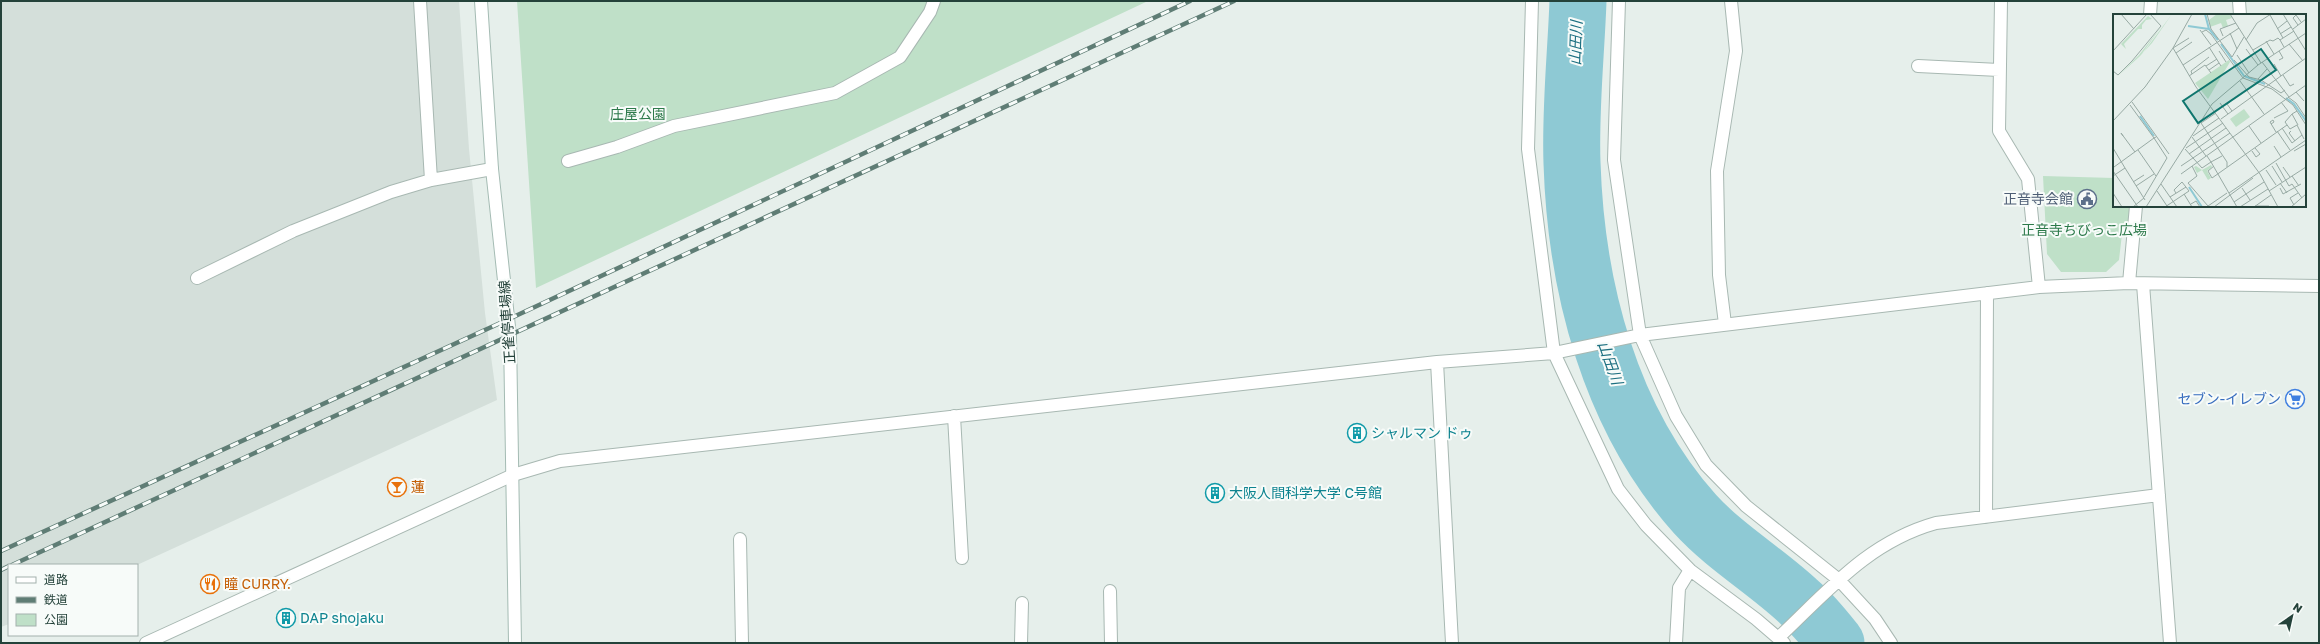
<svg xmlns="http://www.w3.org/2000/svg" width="2320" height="644" font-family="'Golos Text','Noto Sans JP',sans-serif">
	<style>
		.built { fill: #d4dfda }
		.green { fill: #bfe0c8 }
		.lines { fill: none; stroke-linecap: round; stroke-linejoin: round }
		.river { stroke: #8ec9d4; stroke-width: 57 }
		.service-casing { stroke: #a8b8b2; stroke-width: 14 }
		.pedestrian-casing { stroke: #a8b8b2; stroke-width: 14 }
		.minor-casing { stroke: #a8b8b2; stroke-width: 14 }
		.secondary-casing { stroke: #a4bbb3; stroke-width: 14 }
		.service { stroke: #fff; stroke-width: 12 }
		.pedestrian { stroke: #fff; stroke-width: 12 }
		.minor { stroke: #fff; stroke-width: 12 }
		.secondary { stroke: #fff; stroke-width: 12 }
		.rail-casing { stroke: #5f7d75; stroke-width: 4.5 }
		.rail { stroke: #f7fbf9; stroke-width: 3; stroke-dasharray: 9; stroke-linecap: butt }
		.labels { text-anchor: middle; stroke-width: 4; stroke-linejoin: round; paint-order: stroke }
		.park-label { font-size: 14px; fill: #2d7a4b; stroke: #f7fbf9 }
		.service-label { font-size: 14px; fill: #4e5e75; stroke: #f7fbf9; text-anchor: end }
		.street-label { font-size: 14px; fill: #24423a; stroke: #f7fbf9 }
		.shop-label { font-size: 14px; fill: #366cbe; stroke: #f7fbf9; text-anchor: end }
		.culture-label { font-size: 14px; fill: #0d838f; stroke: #f7fbf9; text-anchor: start }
		.food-label { font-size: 14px; fill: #c56008; stroke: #f7fbf9; text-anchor: start }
		.water-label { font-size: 15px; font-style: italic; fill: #1c6f80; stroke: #f7fbf9 }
		.inset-river { fill: none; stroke: #8ec9d4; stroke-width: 2 }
		.inset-road { fill: none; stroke: #98aaa4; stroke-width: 1 }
		.view { fill: #0f766e; fill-opacity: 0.15; stroke: #0f766e; stroke-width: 2 }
		.inset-edge { fill: none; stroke: #24423a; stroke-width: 2 }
	</style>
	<rect width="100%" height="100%" fill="#e6efeb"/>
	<path class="built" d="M1,1H459L469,149L485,313L497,400L137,565H9V624L1,627Z"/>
	<path class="green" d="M517,1H1148L536,288Z
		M2043,176L2114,178V206H2131L2130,223L2122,234L2119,260L2106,272H2061L2047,254Z"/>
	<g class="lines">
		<path class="river" d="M1578,1C1576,55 1570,109 1572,163C1576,288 1610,419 1695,514C1726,548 1766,571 1799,602C1813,614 1824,628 1836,643"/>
		<defs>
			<path id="service" d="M431,180L492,169
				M197,278L293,231L391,192L431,180L420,1"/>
			<path id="pedestrian" d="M568,161L617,147L674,126L835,93L900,57L930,12L934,1"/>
			<path id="minor" d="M1532,1L1528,149L1554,353L1618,489L1646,525L1690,570L1756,619L1784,643
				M1619,1L1614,160L1640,335L1676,416L1706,465L1746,506L1839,580L1875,619L1891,643
				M2001,1L1999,131L2028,179L2039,287
				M2239,1L2240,15
				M2150,15L2151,1
				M1918,66L1999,70
				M2129,283L2136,206
				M2143,284L2170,643
				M1725,324L1719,275L1717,171L1736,51L1731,1
				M1437,362L1452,643
				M954,416L962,558
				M1986,517L1987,293
				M740,539L742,643
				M1110,591L1111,643
				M1778,638C1828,591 1868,542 1936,523L2159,495
				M146,643L513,475L560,461L1437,362L1554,353L1640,335L2039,287L2129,283L2319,286
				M1021,643L1022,603
				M1676,643L1679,588L1690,570"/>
			<path id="secondary" d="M481,1L492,169L510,336L515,643"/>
		</defs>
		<use href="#service" class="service-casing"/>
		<use href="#pedestrian" class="pedestrian-casing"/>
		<use href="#minor" class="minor-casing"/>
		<use href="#secondary" class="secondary-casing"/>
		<use href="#service" class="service"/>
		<use href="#pedestrian" class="pedestrian"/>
		<use href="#minor" class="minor"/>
		<use href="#secondary" class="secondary"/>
		<defs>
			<path id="rail" d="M1,551L509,319L1190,1
				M12,565L1234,1
				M1,570L9,566"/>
		</defs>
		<use href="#rail" class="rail-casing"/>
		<use href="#rail" class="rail"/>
	</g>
	<defs>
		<symbol id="civic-ring" viewBox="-11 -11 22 22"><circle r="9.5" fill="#f7fbf9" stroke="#5c6f8a" stroke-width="1.5"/><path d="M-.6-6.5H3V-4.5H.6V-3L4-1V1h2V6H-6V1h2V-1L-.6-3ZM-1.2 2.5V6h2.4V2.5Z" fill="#5c6f8a"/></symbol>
		<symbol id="supermarket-ring" viewBox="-11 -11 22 22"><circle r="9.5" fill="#f7fbf9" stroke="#3f7fe0" stroke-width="1.5"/><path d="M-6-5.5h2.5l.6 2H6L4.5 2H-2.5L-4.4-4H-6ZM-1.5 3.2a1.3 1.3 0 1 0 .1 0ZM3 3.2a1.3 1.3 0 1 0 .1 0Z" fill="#3f7fe0"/></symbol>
		<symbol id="building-ring" viewBox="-11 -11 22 22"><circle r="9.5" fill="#f7fbf9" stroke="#0f9aa8" stroke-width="1.5"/><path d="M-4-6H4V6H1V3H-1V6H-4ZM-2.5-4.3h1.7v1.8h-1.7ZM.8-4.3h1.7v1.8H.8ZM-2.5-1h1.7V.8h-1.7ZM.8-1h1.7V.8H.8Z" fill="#0f9aa8"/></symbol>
		<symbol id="bar-ring" viewBox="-11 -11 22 22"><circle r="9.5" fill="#f7fbf9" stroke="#e8710a" stroke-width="1.5"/><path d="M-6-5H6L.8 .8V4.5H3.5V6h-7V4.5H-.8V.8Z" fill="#e8710a"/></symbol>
		<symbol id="restaurant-ring" viewBox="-11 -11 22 22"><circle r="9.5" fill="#f7fbf9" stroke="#e8710a" stroke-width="1.5"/><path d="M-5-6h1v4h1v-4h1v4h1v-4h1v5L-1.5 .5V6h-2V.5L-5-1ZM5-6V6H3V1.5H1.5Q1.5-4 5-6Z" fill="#e8710a"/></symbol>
	</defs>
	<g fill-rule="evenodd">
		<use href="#civic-ring" x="2076" y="188" width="22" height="22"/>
		<use href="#supermarket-ring" x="2284" y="388" width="22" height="22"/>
		<use href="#building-ring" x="1346" y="422" width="22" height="22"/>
		<use href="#bar-ring" x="386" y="476" width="22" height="22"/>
		<use href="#building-ring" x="1204" y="482" width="22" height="22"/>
		<use href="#restaurant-ring" x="199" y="573" width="22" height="22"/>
		<use href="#building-ring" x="275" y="607" width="22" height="22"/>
	</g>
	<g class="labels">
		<g class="park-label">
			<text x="638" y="119">庄屋公園</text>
			<text x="2084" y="235">正音寺ちびっこ広場</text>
		</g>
		<g class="service-label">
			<text x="2073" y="204">正音寺会館</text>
		</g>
		<g class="street-label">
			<text transform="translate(507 322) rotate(-94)" y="5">正雀停車場線</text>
		</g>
		<g class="shop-label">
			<text x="2281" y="404">セブン-イレブン</text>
		</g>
		<g class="culture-label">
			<text x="1371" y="438">シャルマン ドゥ</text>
			<text x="1229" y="498">大阪人間科学大学 C号館</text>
			<text x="300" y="623">DAP shojaku</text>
		</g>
		<g class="food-label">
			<text x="411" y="492">蓮</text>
			<text x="224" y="589">瞳 CURRY.</text>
		</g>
		<g class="water-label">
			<text transform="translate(1576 43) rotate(-88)" y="5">山田川</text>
			<text transform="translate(1610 363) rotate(70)" y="5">山田川</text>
		</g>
	</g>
	<g transform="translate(2113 14)">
		<rect width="193" height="193" fill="#e6efeb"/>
		<path d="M59,0L39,29L28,41L6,63L26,43L5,62L26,41L48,13L28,41L30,39ZM104,0H116L119,4L113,6L115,12L110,14L108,9L97,13L96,6ZM35,2L39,5L33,6L29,11V15H25L11,30L13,35L8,30ZM116,46L117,48L95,85L82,69ZM131,95L137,103L123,113L117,105ZM98,151L99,153L94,157L98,164L95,166L89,156L84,159L81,153L83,152L89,156Z" fill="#bfe0c8"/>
		<path class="inset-river" d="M92,0L96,15L105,26M75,12L96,15M108,30L131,62L152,70M173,84L181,90L193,107M27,102L41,122M76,173L89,193"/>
		<path class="inset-road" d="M8,0L21,15M79,0L60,34L83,73L147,160L165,193M94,0L98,15L119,43L131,23M117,0L148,49M170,0L193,37M157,1L170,24M185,11L180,4L183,1L188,8M164,15L174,7M180,15L193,5M87,16L98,31M89,18L93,16L98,20L130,64L159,75L180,91L193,111M117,19L124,35M167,20L178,13M110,22L107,15L123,9M133,26L144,9L158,0M153,27L161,40M176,30L190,47M96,33L108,52M171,33L167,26L181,17M133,35L145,51M140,36L157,26L160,27L165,24L167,26M0,37L34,0M106,37L113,48M166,37L170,44L166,46M63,39L79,28M124,41L136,59M121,46L136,63L148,66L168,79L172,76M149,48L176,83M161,50L168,62M70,51L126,14M93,52L104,45M96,56L106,49M0,57L5,61L19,47L48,12L37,0M79,60L78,57L96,43M170,61L177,72L181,70M76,62L92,51L98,59M145,65L154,55M127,67L151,100M183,78L191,87M175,83L183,89L193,104M19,88L56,140M117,88L114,90L119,97M107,89L115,100M184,97L179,100L185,111M103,99L88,109L114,148V153M179,100L172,108L177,115L184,111L191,125M161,104L175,97L168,88M108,105L193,44M0,107L32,73L60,34L76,24M158,110L161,108L160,106L157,108L163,118M136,112L148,129M169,114L179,129L189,121M164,117L177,136M178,117L176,119L182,127M10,122L8,119L22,138M80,122L106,104M79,123L93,142M161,132L168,143M0,134L12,154L0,162M73,134L110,109M72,135L89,154L98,148L124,193M25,136L43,162M139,137L143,143L147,140L142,134M181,137L193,130M76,140L113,114M94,142L98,148L109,142M163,149L176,172L179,170L189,184M68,152L117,119M79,152L84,162L75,169L95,192M101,152L95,157L99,164L174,111M159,152L169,168M1,153L41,124L17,91M170,153L177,163M12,154L32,186M153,156L163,171M0,157L25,193M68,160L193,71M179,162L186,172M20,168L31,161M167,169L174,179M48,170L64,193M23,172L41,160M129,174L137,186M167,174L170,180L188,170M44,177L54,192M156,177L193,153M0,179L9,193M116,179L193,126M71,180L79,193M31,183L54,144L41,124L43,123M57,183L73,173M121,188L151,168M78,190L83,187L87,193M181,191L177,184L185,179M95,192L114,179M142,192H156M20,193L31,184M33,193L99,90L145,51L193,19M52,193L76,177L69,168L61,176L63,179M101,193L140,164M127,193L155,175M141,193L158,181M178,193L193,180"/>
		<path class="view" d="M148,35L163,56L85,109L70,87Z"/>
		<rect width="193" height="193" class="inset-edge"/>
	</g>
	<rect width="2320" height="644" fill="none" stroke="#24423a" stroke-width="4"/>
	<rect x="8" y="564" width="130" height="72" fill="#f7fbf9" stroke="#a3b1ad"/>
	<rect x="16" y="577" width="20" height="6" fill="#ffffff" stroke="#a3b1ad"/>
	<text x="44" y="584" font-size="12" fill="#24423a">道路</text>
	<rect x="16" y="597" width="20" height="6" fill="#5f7d75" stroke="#a3b1ad"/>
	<text x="44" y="604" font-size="12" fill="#24423a">鉄道</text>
	<rect x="16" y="614" width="20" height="12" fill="#bfe0c8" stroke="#a3b1ad"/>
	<text x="44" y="624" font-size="12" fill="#24423a">公園</text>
	<g transform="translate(2292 616) rotate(34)" stroke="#f7fbf9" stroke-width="3" paint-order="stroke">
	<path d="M0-3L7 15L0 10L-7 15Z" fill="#24423a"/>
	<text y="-6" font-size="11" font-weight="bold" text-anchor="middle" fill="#24423a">N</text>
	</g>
</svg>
